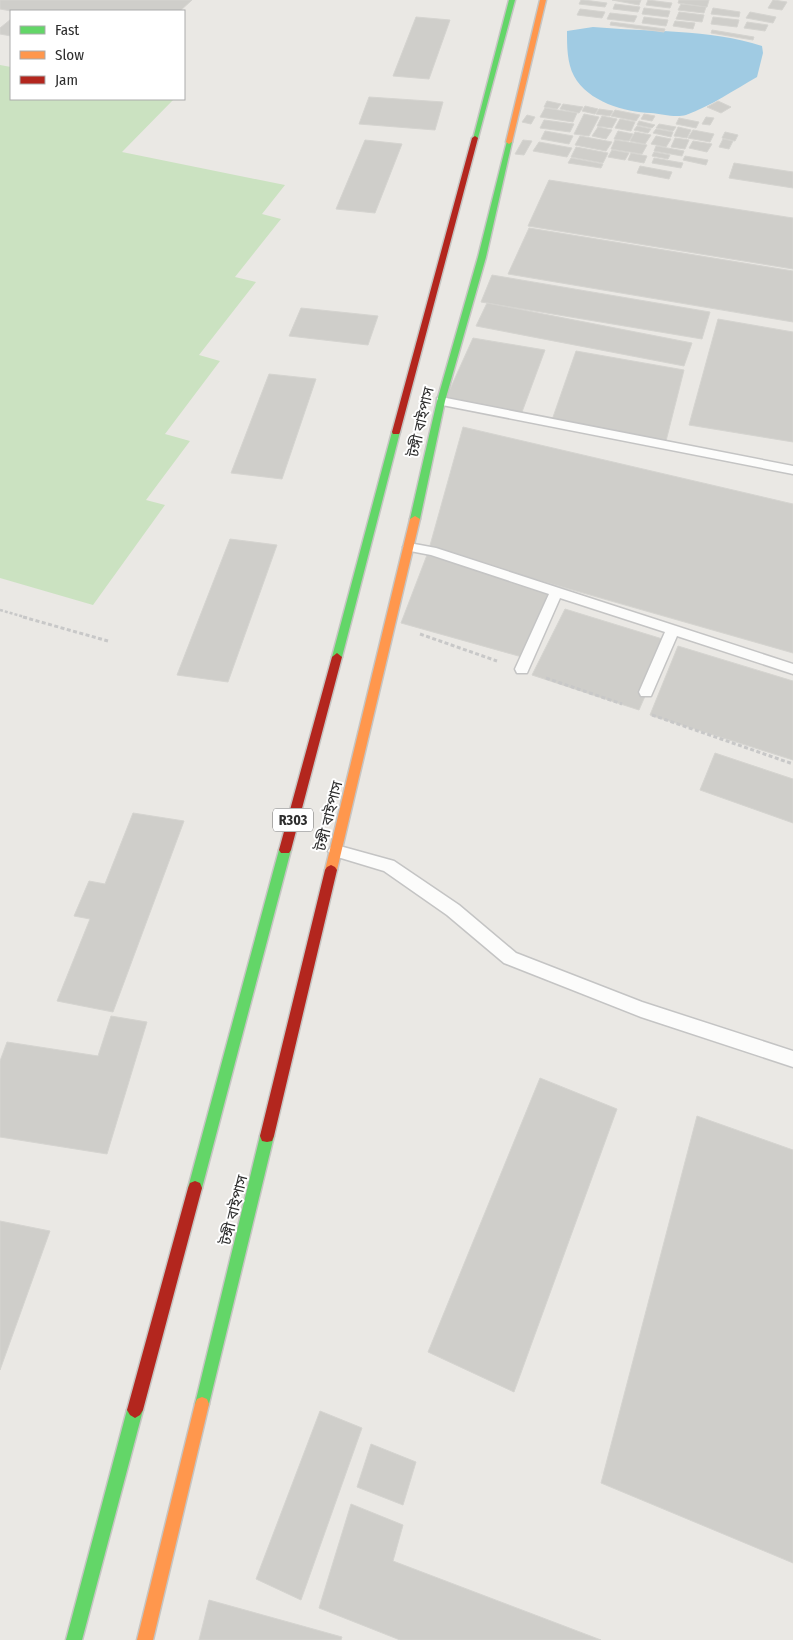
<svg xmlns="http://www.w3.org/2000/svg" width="793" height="1640" font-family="'Fira Sans Condensed','Noto Sans Bengali',sans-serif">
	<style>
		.green { fill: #cbe2c1 }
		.water { fill: #a0cbe3 }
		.building { fill: #cfceca; stroke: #d5d4d0 }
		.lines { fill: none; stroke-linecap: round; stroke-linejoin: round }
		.lane-casing { stroke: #c4c4c4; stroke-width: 3 }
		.fast-casing { stroke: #c6c5c3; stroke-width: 3 }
		.slow-casing { stroke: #c6c5c3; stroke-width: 3 }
		.jam-casing { stroke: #c6c5c3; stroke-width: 3 }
		.path-far1 { stroke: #c8c8c8; stroke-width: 2.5; stroke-dasharray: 3 2; stroke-linecap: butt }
		.path { stroke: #c8c8c8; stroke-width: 3; stroke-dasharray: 4 2.5; stroke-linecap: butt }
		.lane { fill: #fcfcfb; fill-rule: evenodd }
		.fast { fill: #63d668; fill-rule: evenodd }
		.slow { fill: #ff974d; fill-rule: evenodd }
		.jam { fill: #b3261e; fill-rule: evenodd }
		.labels { text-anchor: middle; stroke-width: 4; stroke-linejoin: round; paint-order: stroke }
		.shield { fill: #fff; stroke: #6c6c6c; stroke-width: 1 }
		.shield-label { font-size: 14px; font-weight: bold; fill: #2d2d2d }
		.street-label { font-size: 15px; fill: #2d2d2d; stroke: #fff }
	</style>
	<rect width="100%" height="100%" fill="#eae8e4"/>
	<path class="green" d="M0,65L11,67V99H174L122,152L285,185L262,214L281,219L235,277L256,282L199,355L220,361L165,434L190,441L146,500L165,505L93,605L0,578Z"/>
	<path class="water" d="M593,27C648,32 710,29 762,46L763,53L757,77C734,90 711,106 686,115C676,118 661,114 651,113C625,112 588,102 574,76C567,63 567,46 567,31Z"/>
	<path class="building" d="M0,0H192L180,11H11L0,9Z
		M581,0H584L607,3L605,7L579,4Z
		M612,0H641L639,5Z
		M648,0L672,3L670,8L646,5Z
		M679,0H709L707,7L678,3Z
		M773,0H774L787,2L782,10L768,8Z
		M615,4L640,7L638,12L613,9Z
		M681,4L706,7L704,13L678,10Z
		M644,8L670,11L668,17L642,14Z
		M713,8L740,12L739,17L711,14Z
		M580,9L605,12L602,18L577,15Z
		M679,12L704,15L702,22L676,19Z
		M750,12L776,17L773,23L746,18Z
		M610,13L637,16L634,22L607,19Z
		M416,17L450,20L429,79L393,76Z
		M644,17L668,20L666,26L642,23Z
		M713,17L739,20L737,27L711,24Z
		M11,19V36L0,34V28Z
		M675,21L695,23L693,29L673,26Z
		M611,22L665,29L664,32L610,25Z
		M747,22L768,25L765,31L744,28Z
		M712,30L754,37L753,40L711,33Z
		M369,97L443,102L435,130L359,124Z
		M547,101L561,104L557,109L544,107Z
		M718,101L731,107L721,113L707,107Z
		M563,104L583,107L579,113L560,109Z
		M585,106L598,109L595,114L582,111Z
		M545,108L577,113L573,122L540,117Z
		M599,109L613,111L610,116L596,114Z
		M615,110L640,115L636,121L611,116Z
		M584,114L599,117L589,136L574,134Z
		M644,114L655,116L652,121L641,119Z
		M527,115L535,117L531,124L522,122Z
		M602,116L617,119L612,128L597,126Z
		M706,117L714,118L710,125L702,124Z
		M679,118L699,122L696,128L676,124Z
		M620,119L635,122L631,131L615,128Z
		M544,120L574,124L570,132L540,128Z
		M639,121L655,125L652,128L637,125Z
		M659,124L676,127L673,131L656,128Z
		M637,126L651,129L648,133L634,130Z
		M598,127L612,130L606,139L592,136Z
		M678,127L691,130L687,138L674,136Z
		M656,129L673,132L671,137L653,133Z
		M693,130L714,134L710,142L688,138Z
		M545,131L573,136L569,144L541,139Z
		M618,131L633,134L629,141L614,139Z
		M635,132L651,135L645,144L630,141Z
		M725,132L738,135L735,141L722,138Z
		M580,136L612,142L606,151L575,145Z
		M656,136L671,139L666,147L651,144Z
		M675,138L689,140L685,149L671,147Z
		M723,139L733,141L729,149L719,147Z
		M365,140L402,144L375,213L336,209Z
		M523,140L532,141L524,155L515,154Z
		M615,140L647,145L642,154L611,149Z
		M693,141L712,144L707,152L689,148Z
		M539,142L572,148L567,157L533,151Z
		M656,146L684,151L682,156L654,151Z
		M576,147L608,153L603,163L571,157Z
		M612,150L629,153L625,160L608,157Z
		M654,152L670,155L668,159L652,156Z
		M631,153L647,156L644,163L628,160Z
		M685,156L708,160L706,165L683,160Z
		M571,158L603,164L601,168L568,163Z
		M654,158L683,163L681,168L652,163Z
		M734,163L793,172V188L729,178Z
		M640,166L672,172L669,179L637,173Z
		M549,180L793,218V269L528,226Z
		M529,228L793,271V322L508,274Z
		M492,275L710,312L702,339L481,302Z
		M487,303L692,343L684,366L476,326Z
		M301,308L378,316L368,345L289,336Z
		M718,319L793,332V442L689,425Z
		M473,338L545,350L522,412L446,398Z
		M576,351L684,370L666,441L552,420Z
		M269,374L316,379L282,479L231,473Z
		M463,427L793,504V653L429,549Z
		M230,539L277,545L228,682L177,675Z
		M427,555L551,592L522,657L401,623Z
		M565,609L669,641L639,710L532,675Z
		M678,646L793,681V760L650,715Z
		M715,753L793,779V823L700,790Z
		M133,813L184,821L113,1012L57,1001L90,919L74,916L89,881L105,884Z
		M111,1016L147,1022L107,1154L0,1137V1061L7,1042L98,1056Z
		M540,1078L617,1109L514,1392L428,1352Z
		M697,1116L793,1150V1563L601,1483Z
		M0,1221L50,1231L0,1370Z
		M320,1411L362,1428L301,1600L256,1579Z
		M371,1444L416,1462L403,1505L357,1487Z
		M351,1504L403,1525L393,1561L601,1640H400L319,1608Z
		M209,1600L342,1637L341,1640H199Z"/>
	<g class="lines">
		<defs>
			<path id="lane" d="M441,397L793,466V474L437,404V398Z
				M409,543L436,548L793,664V674L677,636L651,696H641L639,692L665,632L560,598L527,673H517L515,669L549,594L431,555L405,550L403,547Z
				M336,845L394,861L459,905L516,953L642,1002L793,1051V1067L641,1017L504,963L447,915L384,871L331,855L328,851L331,847Z"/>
			<path id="fast" d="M509,0H515L478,138L473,139Z
				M507,141L512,142L486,257L445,401L420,519L415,522L410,519L437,401L478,257Z
				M396,429L400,432L342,657L337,661L332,657L392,432Z
				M285,845L289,847L291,850L202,1188L200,1193L195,1195L190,1193L188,1188L279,850L281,847Z
				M267,1130L272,1131L274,1136L209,1404L207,1409L202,1411L197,1409L195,1404L260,1136L262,1131Z
				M135,1402L140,1405L143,1410L82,1640H66L127,1410L130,1405Z"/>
			<path id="slow" d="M540,0H546L512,142L509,144L506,142Z
				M415,516L420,519L337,870L335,873L331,875L327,873L325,870L410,519Z
				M202,1397L207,1399L209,1404L153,1640H137L195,1404L197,1399Z"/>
			<path id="jam" d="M475,136L478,138L400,432L399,434H393L392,432L472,138Z
				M337,653L342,657L291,850L289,853H281L279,850L332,657Z
				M331,865L335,867L337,870L274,1136L272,1141L267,1142L262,1141L260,1136L325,870L327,867Z
				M195,1181L200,1183L202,1188L143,1410L140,1415L135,1418L130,1415L127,1410L188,1188L190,1183Z"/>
		</defs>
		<use href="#lane" class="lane-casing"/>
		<use href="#fast" class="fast-casing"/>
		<use href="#slow" class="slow-casing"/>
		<use href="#jam" class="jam-casing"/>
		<path class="path-far1" d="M0,610L28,618"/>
		<path class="path" d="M23,617L108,641
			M420,634L497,661
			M546,678L622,704
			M652,715L793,764"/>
		<use href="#lane" class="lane"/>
		<use href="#fast" class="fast"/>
		<use href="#slow" class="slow"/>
		<use href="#jam" class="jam"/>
	</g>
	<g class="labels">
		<rect class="shield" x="273" y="808.5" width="40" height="23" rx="4"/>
		<g class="shield-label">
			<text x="293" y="825">R303</text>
		</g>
		<g class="street-label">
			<text transform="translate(421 422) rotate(-77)" y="5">টঙ্গী বাইপাস</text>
			<text transform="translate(329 816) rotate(-76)" y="5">টঙ্গী বাইপাস</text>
			<text transform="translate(234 1210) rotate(-76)" y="5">টঙ্গী বাইপাস</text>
		</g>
	</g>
	<rect x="10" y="10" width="175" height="90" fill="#ffffff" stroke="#ababab"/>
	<rect x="20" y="26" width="25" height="8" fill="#63d668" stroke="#ababab"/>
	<text x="55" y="35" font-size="15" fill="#2d2d2d">Fast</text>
	<rect x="20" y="51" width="25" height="8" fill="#ff974d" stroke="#ababab"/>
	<text x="55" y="60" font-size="15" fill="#2d2d2d">Slow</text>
	<rect x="20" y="76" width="25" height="8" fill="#b3261e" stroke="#ababab"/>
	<text x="55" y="85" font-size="15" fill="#2d2d2d">Jam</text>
</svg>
